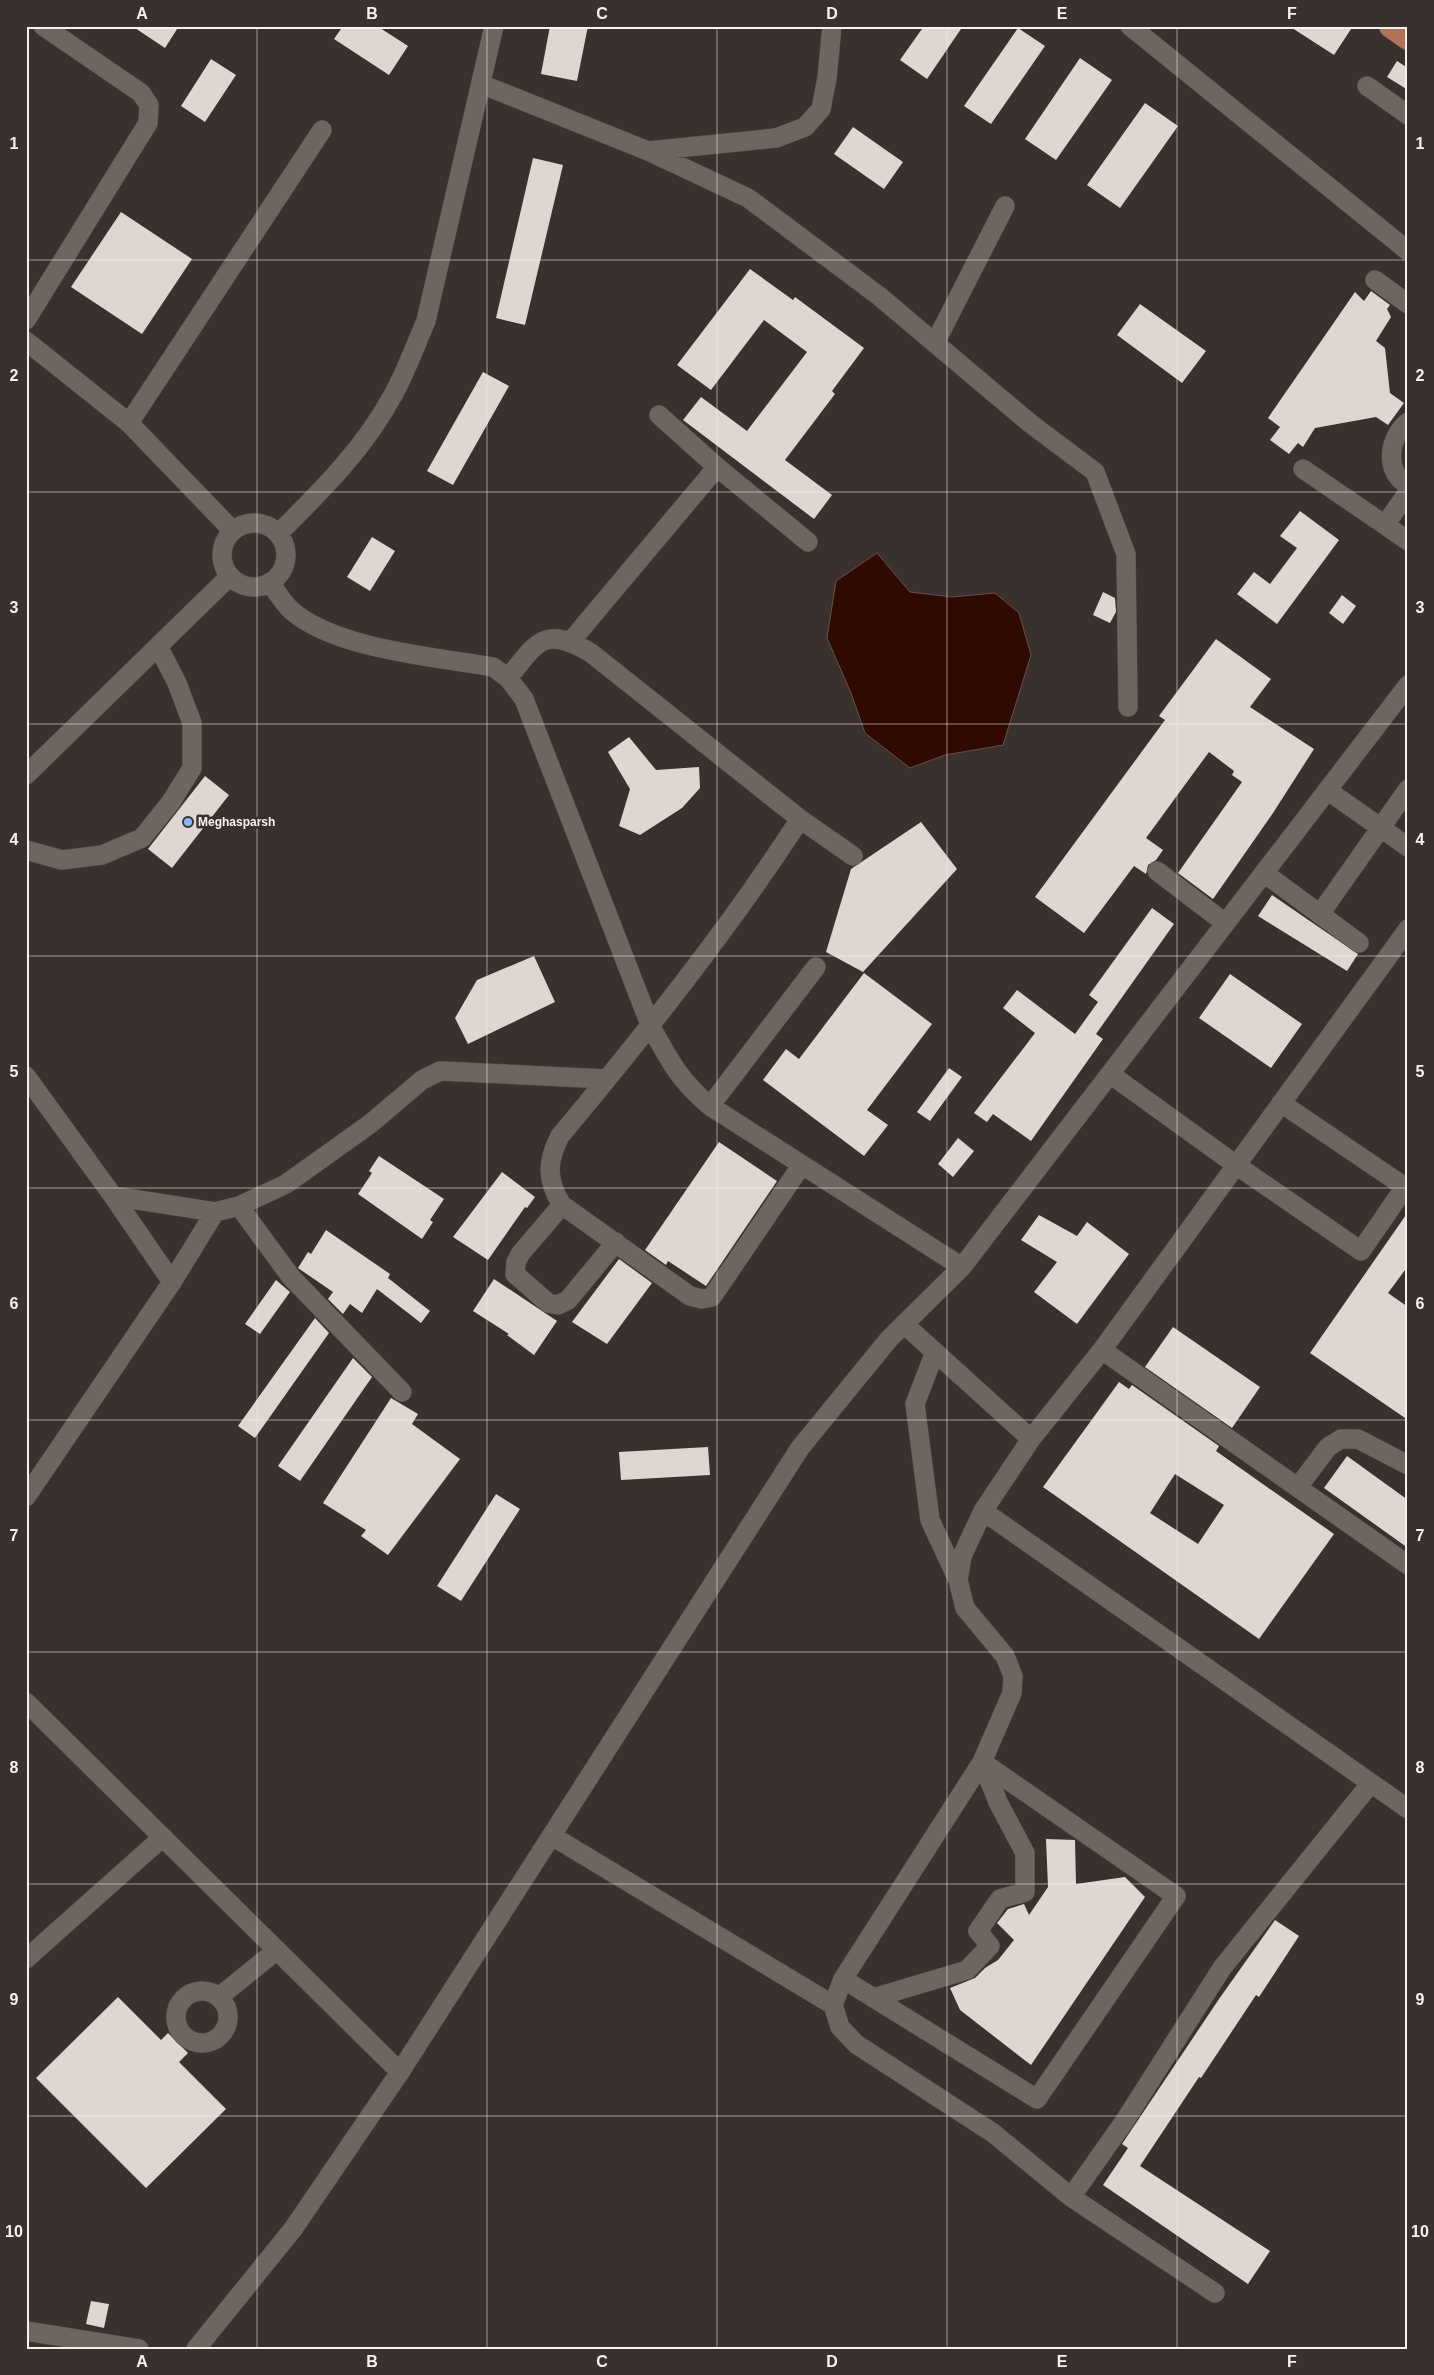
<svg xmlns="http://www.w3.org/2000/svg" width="1434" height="2375" font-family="Arial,sans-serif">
	<rect width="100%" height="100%" fill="#39312e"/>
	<path fill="#2e0a00" stroke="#6a4f48" d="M877 553 910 592 952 597 995 593 1019 613 1031 655 1003 745 945 755 910 768 865 733 851 693 827 638 836 581Z"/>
	<path fill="#dfd5d1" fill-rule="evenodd" d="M132 26H179L165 48Z
		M343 26H377L408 46 389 75 334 39Z
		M550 26H588L577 81 541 74Z
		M924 26H963L927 79 900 60Z
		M1289 26H1353L1334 55Z
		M1018 28 1045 46 991 124 964 106Z
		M1080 58 1112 80 1056 160 1025 139Z
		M211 59 236 75 205 122 181 106Z
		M1397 61 1408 68V90L1387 77Z
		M1145 103 1178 126 1120 208 1087 185Z
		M853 127 903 162 884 189 834 154Z
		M533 158 563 165 525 325 496 318Z
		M121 212 192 259 142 334 71 287Z
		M750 269 793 300 795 297 864 348 832 391 835 394 785 460 832 495 814 519 683 420 701 397 747 431 807 352 764 320 711 390 677 365Z
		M1371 291 1390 305 1387 309 1391 317 1376 341 1385 348 1390 393 1404 403 1388 425 1376 417 1315 428 1303 447 1298 443 1289 454 1270 440 1280 427 1268 418 1355 292 1364 301Z
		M1140 304 1206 351 1182 383 1117 335Z
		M483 372 509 386 453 485 427 471Z
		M1300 511 1339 540 1277 624 1237 594 1254 572 1270 584 1297 548 1280 536Z
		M372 537 395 551 370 591 347 577Z
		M1103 592 1115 598 1116 612 1110 623 1093 615Z
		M1342 595 1356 606 1343 624 1329 613Z
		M1216 639 1271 679 1250 707 1314 749 1273 813 1213 899 1178 873 1242 782 1232 775 1234 771 1209 752 1146 838 1163 850 1156 860 1148 865 1146 874 1134 866 1084 933 1035 897 1165 720 1159 716Z
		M629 737 656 770 699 767 700 788 682 808 640 835 619 826 630 789 608 752Z
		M205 776 229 795 172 868 148 849Z
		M921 822 957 869 863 972 826 952 851 869Z
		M1272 895 1358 954 1347 971 1258 916Z
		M1152 908 1174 924 1096 1034 1103 1039 1031 1141 993 1114 987 1122 974 1113 1035 1033 1003 1008 1017 990 1075 1034 1098 1002 1089 995Z
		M534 956 555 1002 468 1044 455 1018 477 980Z
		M864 973 932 1024 867 1110 888 1125 864 1156 763 1080 786 1049 799 1059Z
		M1230 974 1302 1024 1271 1068 1199 1018Z
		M949 1068 962 1077 930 1121 917 1112Z
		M958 1138 974 1151 953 1177 938 1164Z
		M719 1142 777 1181 706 1286 668 1261 666 1265 645 1250Z
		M379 1156 444 1199 430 1220 433 1222 422 1239 358 1194 372 1173 369 1171Z
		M502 1172 535 1197 527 1208 525 1207 488 1260 453 1237Z
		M1408 1212V1266L1388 1293 1408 1307V1420L1310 1353Z
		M1039 1215 1077 1236 1087 1222 1129 1254 1077 1324 1034 1292 1057 1262 1021 1240Z
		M326 1230 390 1274 388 1278 430 1311 421 1323 377 1289 362 1313 350 1304 343 1314 328 1299 333 1292 298 1268 308 1252 311 1254Z
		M619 1259 652 1283 607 1344 572 1322Z
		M494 1279 557 1321 534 1355 507 1335 509 1334 473 1311Z
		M276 1280 290 1292 260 1334 245 1324Z
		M315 1318 329 1333 255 1438 238 1426Z
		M1173 1327 1260 1387 1232 1428 1145 1367Z
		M353 1358 372 1377 300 1481 278 1466Z
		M1119 1382 1129 1389 1132 1385 1219 1446 1216 1451 1334 1534 1259 1639 1043 1487ZM1175 1474 1224 1505 1198 1544 1150 1513Z
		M391 1398 418 1414 412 1424 460 1459 388 1555 361 1536 366 1530 323 1503Z
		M708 1447 710 1475 621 1480 619 1452Z
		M1347 1456 1408 1500V1548L1324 1488Z
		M496 1494 520 1509 461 1601 437 1586Z
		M1046 1839 1075 1840 1076 1884 1125 1877 1145 1897 1031 2065 960 2010 950 1988 975 1978 985 1968 998 1960 1014 1940 997 1923 1008 1909 1024 1904 1029 1915 1048 1887Z
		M1275 1920 1299 1936 1259 1997 1256 1995 1201 2078 1199 2077 1140 2166 1270 2251 1248 2284 1103 2185 1128 2148 1122 2144 1219 1999Z
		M118 1997 161 2040 168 2033 188 2053 179 2062 226 2109 146 2188 36 2078Z
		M91 2301 109 2304 104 2328 86 2324Z"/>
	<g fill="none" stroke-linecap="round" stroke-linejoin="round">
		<defs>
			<path id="minor" d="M1130 26 1408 251
				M481 84 648 151 776 138 805 127 821 109 827 78 832 26
				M1367 86 1408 115
				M648 151 748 198 879 296 1031 424 1095 472 1126 554 1128 707
				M1375 280 1408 304
				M26 320 148 123 149 105 141 93 43 26
				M26 341 129 423 233 531
				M935 343 1005 206
				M1408 422C1388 438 1384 472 1408 485
				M129 423 322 130
				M717 467 808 542
				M1303 469 1385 525
				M1408 492 1385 525 1408 541
				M222 555a32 32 0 1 1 64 0a32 32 0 1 1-64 0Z
				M278 534C321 491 364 449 393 395 406 372 415 346 426 321L494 26
				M270 582C276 591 283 603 291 610 334 649 436 657 493 667L508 678 524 699 651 1027C670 1061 679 1080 710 1106L962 1267
				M571 641 717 467 659 415
				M508 678C538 641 544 625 591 653L800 819C728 930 645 1034 560 1136 547 1161 546 1180 562 1205L690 1296 702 1299 712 1297 801 1166
				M26 775 230 576
				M1327 790 1408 847
				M800 819 853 856
				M26 850 62 860 102 855 142 838 171 802 192 768V723L177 683 158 646
				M1157 871 1225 923
				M1264 873 1359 943
				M1320 914 1408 789
				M1110 1074 1236 1165 1361 1251 1405 1187 1281 1103
				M26 1076 113 1196 215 1212 239 1206 286 1184 370 1124 422 1080 440 1071 607 1079
				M710 1106 816 967
				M113 1196 172 1282
				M562 1205 521 1253 516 1262 515 1274 548 1303 558 1305 568 1300 616 1242
				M239 1206 291 1277 402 1392
				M904 1324 1031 1439
				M1102 1350 1408 1565
				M935 1352 915 1404 930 1520 958 1580
				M1298 1487 1328 1447 1341 1439H1358L1408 1465
				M26 1497 172 1282 215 1212
				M983 1511 1408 1809
				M26 1702 400 2072
				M552 1836 833 2005
				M26 1959 163 1837
				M843 1979 1037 2099 1176 1896 982 1762
				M176 2017a26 26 0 1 1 52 0a26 26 0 1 1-52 0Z
				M219 1997 277 1950
				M873 1998 967 1970 990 1946 978 1931 1000 1899 1025 1892V1853L998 1802 982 1762
				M1071 2197 1124 2122 1222 1968 1371 1783
				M1215 2293 1071 2197 993 2133 856 2044 840 2027 833 2005 843 1979 982 1762 1012 1693 1013 1676 1005 1656 965 1608 958 1580 962 1556 983 1511 1031 1439 1102 1350 1408 929
				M26 2331 139 2349
				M196 2349 293 2229 400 2072 800 1448 889 1339 962 1267 1408 685"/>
			<path id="major" d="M1391 26 1408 38"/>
		</defs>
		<use href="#minor" stroke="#544d4a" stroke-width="20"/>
		<use href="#major" stroke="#544d4a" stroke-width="25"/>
		<use href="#minor" stroke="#6e6561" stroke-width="19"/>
		<use href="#major" stroke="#b17255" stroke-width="24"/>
	</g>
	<path fill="none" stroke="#f7f1ef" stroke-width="1" stroke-opacity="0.55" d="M257 26V2349M487 26V2349M717 26V2349M947 26V2349M1177 26V2349M26 260H1408M26 492H1408M26 724H1408M26 956H1408M26 1188H1408M26 1420H1408M26 1652H1408M26 1884H1408M26 2116H1408"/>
	<circle fill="#86bbfb" stroke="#39312e" stroke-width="2" cx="188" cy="822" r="5"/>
	<g text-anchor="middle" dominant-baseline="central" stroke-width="5" stroke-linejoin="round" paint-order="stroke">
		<g font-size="12" font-weight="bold" fill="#f7f1ef" stroke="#39312e" text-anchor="start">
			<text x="198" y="822">Meghasparsh</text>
		</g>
	</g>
	<rect width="1434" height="2375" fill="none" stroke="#39312e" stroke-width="55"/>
	<rect x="28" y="28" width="1378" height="2320" fill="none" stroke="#f7f1ef" stroke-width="2"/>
	<g font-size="16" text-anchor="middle" font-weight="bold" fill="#f7f1ef">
		<text x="142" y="19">A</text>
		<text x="372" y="19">B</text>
		<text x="602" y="19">C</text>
		<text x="832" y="19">D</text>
		<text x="1062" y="19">E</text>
		<text x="1292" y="19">F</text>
		<text x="14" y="149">1</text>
		<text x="1420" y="149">1</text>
		<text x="14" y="381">2</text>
		<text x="1420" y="381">2</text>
		<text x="14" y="613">3</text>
		<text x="1420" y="613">3</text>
		<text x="14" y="845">4</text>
		<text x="1420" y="845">4</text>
		<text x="14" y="1077">5</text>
		<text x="1420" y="1077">5</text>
		<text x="14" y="1309">6</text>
		<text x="1420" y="1309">6</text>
		<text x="14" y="1541">7</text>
		<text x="1420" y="1541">7</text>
		<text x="14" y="1773">8</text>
		<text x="1420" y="1773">8</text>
		<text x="14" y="2005">9</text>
		<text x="1420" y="2005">9</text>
		<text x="14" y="2237">10</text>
		<text x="1420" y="2237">10</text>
		<text x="142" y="2367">A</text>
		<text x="372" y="2367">B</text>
		<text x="602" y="2367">C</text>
		<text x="832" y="2367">D</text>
		<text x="1062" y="2367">E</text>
		<text x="1292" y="2367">F</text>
	</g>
</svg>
